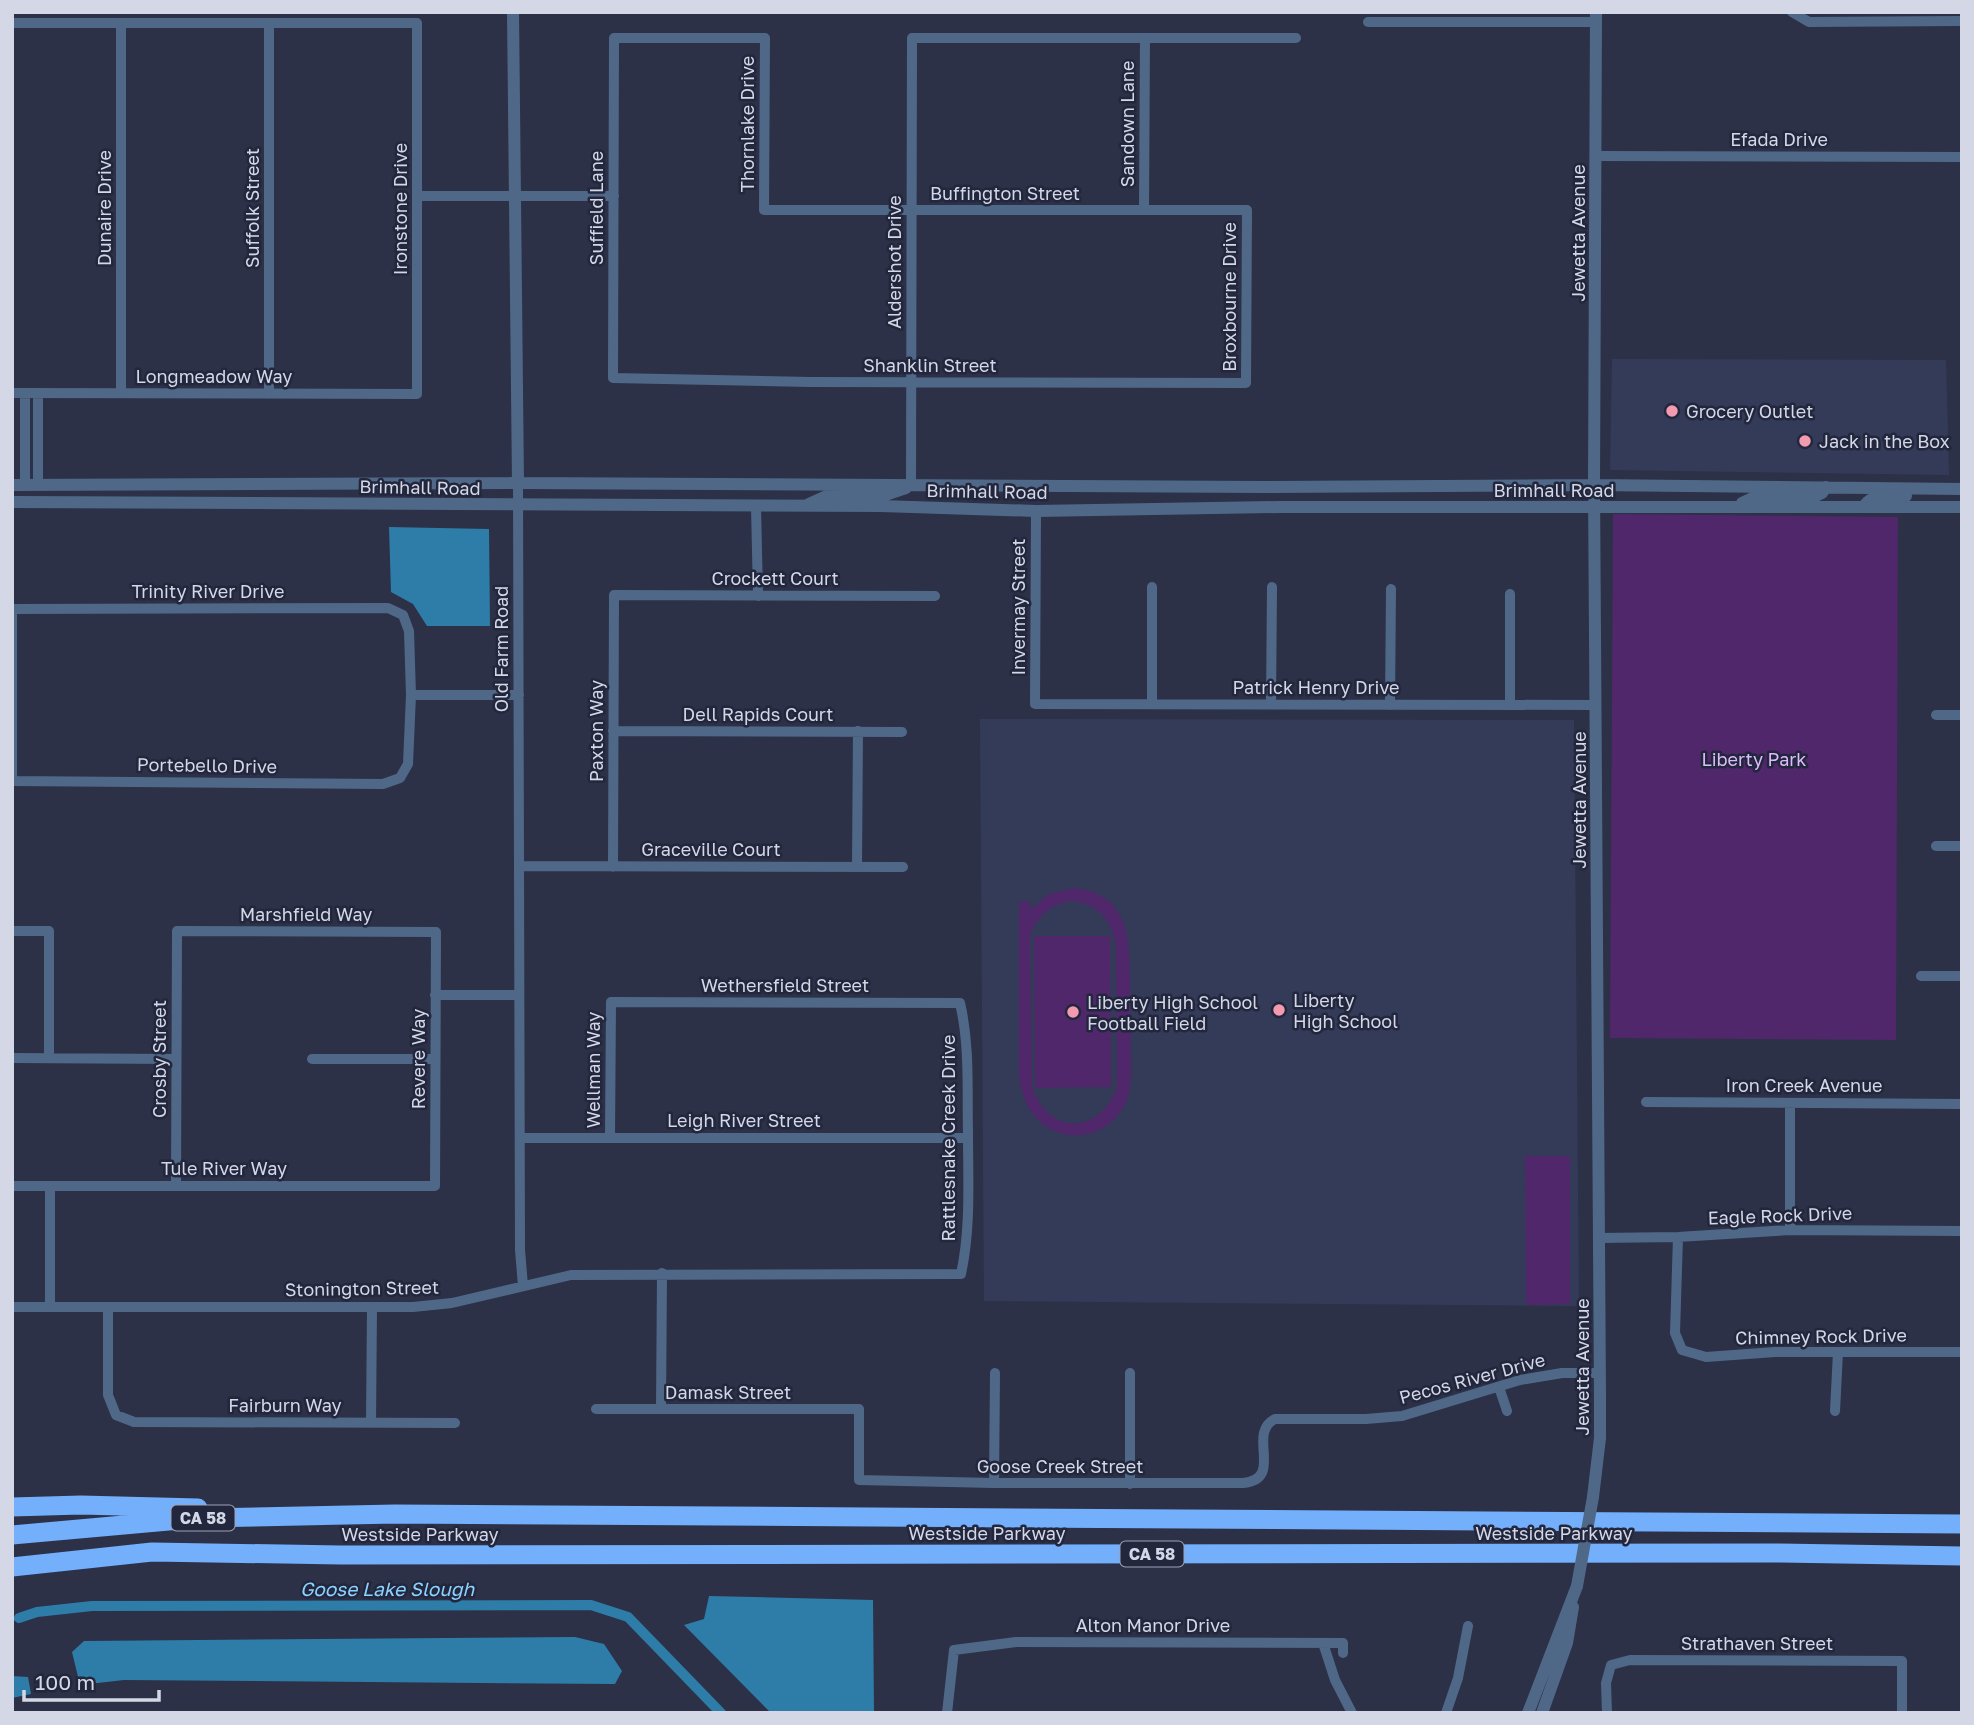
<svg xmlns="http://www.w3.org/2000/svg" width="1974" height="1725" font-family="'Golos Text',sans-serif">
	<rect width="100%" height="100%" fill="#2c3148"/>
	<path fill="#343b58" d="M1612 359 1946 360 1949 475 1610 470Z
		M980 719 1574 720 1579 1306 984 1301Z"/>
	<path fill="#50276a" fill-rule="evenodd" d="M1613 514 1898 517 1896 1040 1610 1038Z
		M1073 888C1135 893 1130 950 1130 996 1131 1023 1131 1050 1131 1077 1130 1088 1129 1099 1123 1108 1103 1142 1055 1145 1032 1113 1024 1102 1022 1090 1019 1079V902L1030 901V910L1049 894ZM1071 901C1097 903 1112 920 1116 946L1117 1088C1098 1136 1049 1135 1032 1087L1030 934C1039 915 1050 905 1071 901Z
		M1034 936H1110L1111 1087 1035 1088Z
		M1525 1156H1570V1304L1526 1305Z"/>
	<path fill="#2e7da9" d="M389 527 489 529 490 626H427L413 604 391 592Z
		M709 1596 873 1600 874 1713H771L684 1625 704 1619Z
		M575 1637 604 1644 622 1671 615 1684 124 1680 80 1685 72 1652 84 1641Z
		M12 1676 28 1677 31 1694 12 1698Z"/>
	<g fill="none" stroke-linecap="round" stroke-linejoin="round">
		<path stroke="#2e7da9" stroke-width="2.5" d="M12 1620 19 1618"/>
		<path stroke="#2e7da9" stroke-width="10" d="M19 1618 37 1612 92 1606 591 1605 628 1617 721 1713"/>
		<path stroke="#506887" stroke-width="10" d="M1792 12 1809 22 1962 21
			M1368 22H1596
			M12 23H417V394L12 393
			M614 38H765L764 210H1247L1246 383 811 382 613 378Z
			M1596 156 1962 157
			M417 196H614
			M1144 210 1145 38
			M121 393V23
			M269 394V23
			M518 483 520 1250 523 1286
			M25 485V393
			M38 485V393
			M911 485 912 38H1296
			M756 506 758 596
			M1036 511 1035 704 1596 705
			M388 608 403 615 409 631 411 695 408 764 400 778 383 784 12 781V609Z
			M411 695H519
			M1152 704V587
			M1271 704 1272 587
			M1390 705 1391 589
			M1510 705V594
			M1936 715H1962
			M613 731 902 732
			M1936 846H1962
			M519 866 903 867
			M613 867 614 595 935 596
			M857 867 858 731
			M12 931H49V1058
			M1921 976H1962
			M435 995H519
			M12 1058 176 1059
			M312 1059H435
			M1646 1102 1962 1104
			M520 1138H968
			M12 1186H435L436 932 177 931 176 1186
			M1790 1230V1103
			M1678 1237 1675 1333 1682 1350 1706 1357 1775 1352H1962
			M1599 1238 1678 1237 1790 1230 1962 1231
			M12 1307H413L452 1303 571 1275 961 1274C971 1228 968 1180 968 1133 967 1089 970 1046 960 1003L611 1002 610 1138
			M50 1307V1186
			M108 1307V1395L116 1415 134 1422 455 1423
			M1499 1387 1507 1411
			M596 1409H859V1480L994 1483H1243C1285 1479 1246 1433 1275 1419H1366L1402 1416 1520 1380 1562 1373H1600
			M661 1409 662 1273
			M1835 1411 1838 1352
			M371 1422 372 1307
			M994 1483 995 1373
			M1130 1484V1373
			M1323 1643 1335 1680 1352 1713
			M947 1713 954 1650 1016 1642 1343 1643V1653
			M1446 1713 1458 1678 1468 1626
			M1607 1713 1606 1683 1611 1665 1630 1660 1902 1661V1713"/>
		<path stroke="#506887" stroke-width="12" d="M513 12 518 483
			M12 485 518 483 1265 487 1594 485 1962 489
			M12 502 881 506 1036 511 1279 507H1962
			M1742 503 1755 497H1814L1822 493 1826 487
			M809 504 831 494 885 495 906 488
			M1864 506C1873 493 1891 496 1906 496
			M1593 1497 1600 1438V1395L1594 485 1596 12
			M1528 1713 1577 1586
			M1542 1713 1567 1643 1573 1607"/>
		<path stroke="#73affb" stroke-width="19" d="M12 1507 81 1505 198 1508
			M12 1535 202 1518 395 1514 1962 1524
			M12 1567 152 1552 341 1555 1780 1553 1962 1556"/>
		<path stroke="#506887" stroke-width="12" d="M1577 1586 1593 1497"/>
	</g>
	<g fill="#f29aaf" stroke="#22273e" stroke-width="2.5">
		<circle cx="1672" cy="411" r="7"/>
		<circle cx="1805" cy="441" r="7"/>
		<circle cx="1279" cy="1010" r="7"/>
		<circle cx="1073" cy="1012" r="7"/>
	</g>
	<g text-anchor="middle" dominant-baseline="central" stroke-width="5" stroke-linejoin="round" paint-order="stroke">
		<g fill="#22273e" stroke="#9ea2b4" stroke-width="2">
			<rect x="171.5" y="1505.5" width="63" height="25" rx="5"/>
			<rect x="1120.5" y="1541.5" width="63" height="25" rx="5"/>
		</g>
		<g font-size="16" font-weight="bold" fill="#d3d7e6">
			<text x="203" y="1518">CA 58</text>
			<text x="1152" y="1554">CA 58</text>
		</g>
		<g font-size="18" fill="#d3d7e6" stroke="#22273e">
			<text transform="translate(747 124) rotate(-90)">Thornlake Drive</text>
			<text transform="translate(1127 124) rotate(-90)">Sandown Lane</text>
			<text x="1779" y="139">Efada Drive</text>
			<text x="1005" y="193">Buffington Street</text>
			<text transform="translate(104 208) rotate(-90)">Dunaire Drive</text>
			<text transform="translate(252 208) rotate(-90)">Suffolk Street</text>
			<text transform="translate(596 208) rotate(-90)">Suffield Lane</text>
			<text transform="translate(400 209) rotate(-90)">Ironstone Drive</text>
			<text transform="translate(1578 233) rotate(-90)">Jewetta Avenue</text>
			<text transform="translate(894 262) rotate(-90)">Aldershot Drive</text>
			<text transform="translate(1229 297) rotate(-90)">Broxbourne Drive</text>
			<text x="930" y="365">Shanklin Street</text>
			<text x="214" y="376">Longmeadow Way</text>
			<text transform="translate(420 487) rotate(1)">Brimhall Road</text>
			<text x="1554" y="490">Brimhall Road</text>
			<text transform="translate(987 491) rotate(1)">Brimhall Road</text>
			<text x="775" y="578">Crockett Court</text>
			<text x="208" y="591">Trinity River Drive</text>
			<text transform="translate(1018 607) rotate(-90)">Invermay Street</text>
			<text transform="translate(501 649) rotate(-90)">Old Farm Road</text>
			<text x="1316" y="687">Patrick Henry Drive</text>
			<text x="758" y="714">Dell Rapids Court</text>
			<text transform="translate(596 731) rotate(-90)">Paxton Way</text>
			<text transform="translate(207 765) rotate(1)">Portebello Drive</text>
			<text transform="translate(1579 800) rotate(-90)">Jewetta Avenue</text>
			<text x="711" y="849">Graceville Court</text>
			<text x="306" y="914">Marshfield Way</text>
			<text x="785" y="985">Wethersfield Street</text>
			<text transform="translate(159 1059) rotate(-90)">Crosby Street</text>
			<text transform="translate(418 1059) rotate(-90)">Revere Way</text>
			<text transform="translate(593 1070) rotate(-90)">Wellman Way</text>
			<text x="1804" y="1085">Iron Creek Avenue</text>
			<text x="744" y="1120">Leigh River Street</text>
			<text transform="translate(948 1138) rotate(-90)">Rattlesnake Creek Drive</text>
			<text x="224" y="1168">Tule River Way</text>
			<text transform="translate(1780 1215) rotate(-2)">Eagle Rock Drive</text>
			<text transform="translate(362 1288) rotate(-1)">Stonington Street</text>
			<text transform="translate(1821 1336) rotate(-1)">Chimney Rock Drive</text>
			<text transform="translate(1582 1367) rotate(-90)">Jewetta Avenue</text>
			<text transform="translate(1472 1378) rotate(-15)">Pecos River Drive</text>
			<text x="728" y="1392">Damask Street</text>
			<text x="285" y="1405">Fairburn Way</text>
			<text x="1060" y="1466">Goose Creek Street</text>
			<text x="987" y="1533">Westside Parkway</text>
			<text x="1554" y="1533">Westside Parkway</text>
			<text x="420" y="1534">Westside Parkway</text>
			<text x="1153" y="1625">Alton Manor Drive</text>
			<text x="1757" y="1643">Strathaven Street</text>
		</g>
		<g font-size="18" fill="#d3d7e6" stroke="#22273e" text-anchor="start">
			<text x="1686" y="411">Grocery Outlet</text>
			<text x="1819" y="441">Jack in the Box</text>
			<text x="1293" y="1000">Liberty<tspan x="1293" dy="21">High School</tspan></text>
			<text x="1087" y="1002">Liberty High School<tspan x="1087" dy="21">Football Field</tspan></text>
		</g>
		<g font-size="18" fill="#ddbaf9" stroke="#22273e">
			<text x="1754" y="759">Liberty Park</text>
		</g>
		<g font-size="19" font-style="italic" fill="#8cd2ff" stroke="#22273e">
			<text x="387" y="1588">Goose Lake Slough</text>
		</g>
	</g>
	<rect width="1974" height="1725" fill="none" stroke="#d3d7e6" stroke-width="28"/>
	<path d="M24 1690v10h135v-10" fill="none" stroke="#d3d7e6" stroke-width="3.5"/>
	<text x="35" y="1690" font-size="21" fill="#d3d7e6" stroke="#22273e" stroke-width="5" paint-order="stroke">100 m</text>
</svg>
